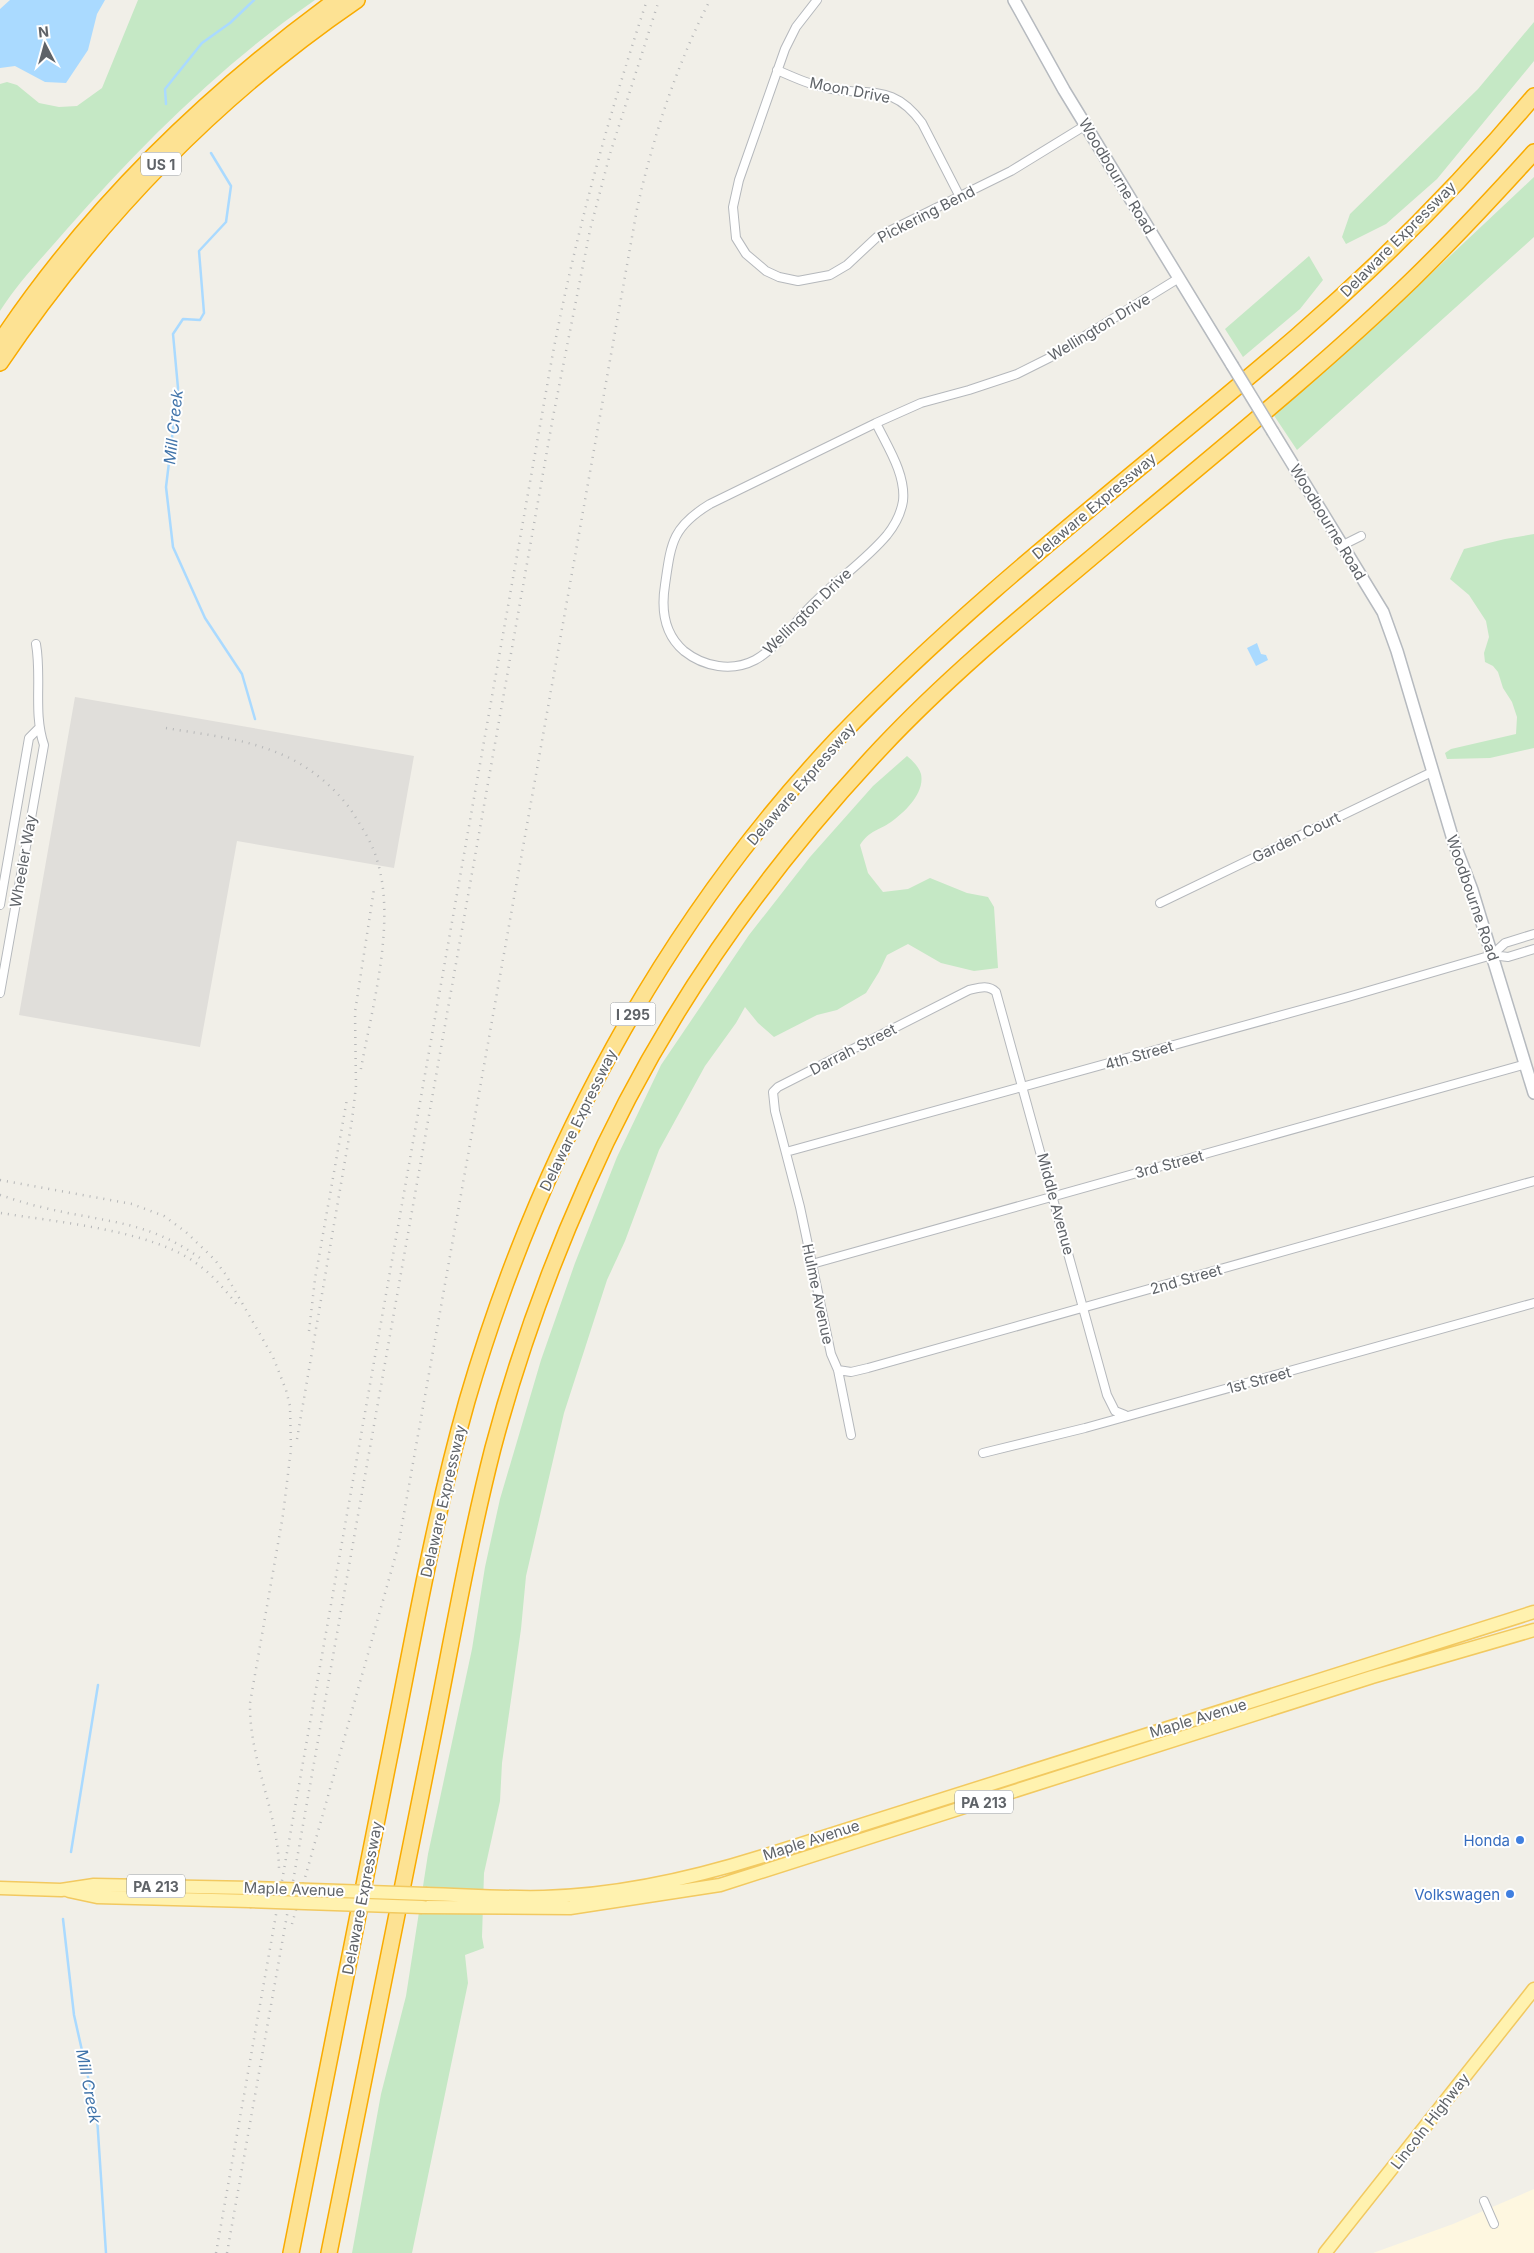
<svg xmlns="http://www.w3.org/2000/svg" width="1534" height="2253" font-family="Inter,sans-serif">
	<rect width="100%" height="100%" fill="#f1efe8"/>
	<path fill="#fef7e0" d="M1534 2189V2253H1373L1453 2224Z"/>
	<path fill="#e0deda" d="M75 697 414 756 394 868 237 841 200 1047 19 1015Z"/>
	<path fill="#c5e8c5" d="M138 0H315C223 63 141 145 67 229 44 256 19 281 0 311V84L7 82 17 85 39 103 59 107 77 106 102 88Z
		M1534 22V61L1437 179 1386 224 1346 244 1342 237 1350 214 1478 89Z
		M1534 177V237L1297 450 1273 414 1368 333Z
		M1309 256 1323 280 1300 309 1243 357 1225 329Z
		M1534 534V748L1490 758 1447 759 1445 753 1451 749 1516 734 1517 717 1512 702 1503 688 1498 672 1493 666 1485 662 1484 653 1489 637 1486 621 1469 595 1450 579 1464 549 1505 539Z
		M907 756C912 760 919 767 921 774 925 793 905 812 891 822 878 831 870 830 860 845L868 873 883 892 908 889 930 878 967 893 988 897 994 907 998 968 974 971 941 963 908 944 887 955 879 972 866 993 837 1010 817 1015 774 1037 758 1023 745 1007 736 1023 705 1066 659 1150 625 1241 607 1280 564 1413 526 1576 521 1629 502 1763 500 1801 484 1873 482 1937 484 1948 465 1955 468 1983 412 2253H352L381 2094 406 1996 428 1854 472 1649 485 1567 500 1499 541 1360 575 1263 617 1157 661 1065 749 935 810 857 873 786Z"/>
	<path fill="#aadaff" d="M10 0H105L97 14 88 50 66 83 45 82 15 66 0 68V9Z
		M1257 643 1261 654 1266 655 1268 660 1256 666 1247 648Z"/>
	<g fill="none" stroke-linecap="round" stroke-linejoin="round">
		<path stroke="#aadaff" stroke-width="2.5" d="M166 104 165 89 202 43 230 23 254 0
			M211 153 231 186 226 222 199 251 204 313 200 320 183 319 173 334 178 388 166 487 173 547 205 618 242 674 255 719
			M71 1852 98 1685
			M63 1919 74 2015 97 2117 106 2253"/>
		<defs>
			<path id="minor" d="M817 0 796 27 785 49 739 180 733 207 736 238 746 254 766 271 779 277 798 281 830 275 847 265 877 237 1011 171 1086 125
				M777 70C795 78 813 86 832 89 873 96 893 84 922 123L960 197
				M876 423C887 446 906 474 903 501 901 513 895 525 887 535 866 560 838 579 815 602 797 619 776 649 755 660 732 672 704 667 684 651 664 634 661 610 665 585 671 543 672 527 710 504Z
				M876 423 921 403 969 390 1017 374 1049 358 1179 278
				M1343 545 1361 536
				M1160 903 1432 772
				M0 905 29 738 38 729
				M1492 955 1508 957 1534 949
				M0 993 44 745C33 713 42 678 36 644
				M786 1152 1348 997 1492 955 1505 943 1534 934
				M812 1264 1526 1064
				M838 1370 851 1372 868 1368 1534 1181
				M851 1435 838 1370 831 1354 800 1207 775 1111 773 1092 778 1087 969 990C978 988 988 984 996 992L1107 1395 1115 1411 1125 1415
				M983 1453 1085 1428 1534 1303
				M1484 2201 1494 2224"/>
			<path id="secondary" d="M1014 0 1064 90 1232 365
				M1273 432 1383 612 1397 651 1454 843 1472 890 1534 1093"/>
			<path id="primary" d="M0 1888 61 1890 94 1885 252 1888
				M69 1891 97 1897 250 1901
				M427 1894C466 1895 505 1898 544 1897 618 1895 690 1879 760 1857L1534 1612
				M422 1907 570 1908 720 1885 1372 1677 1534 1630
				M1325 2253 1534 1989"/>
			<path id="motorway" d="M0 342C90 207 206 95 336 0
				M0 363C96 221 215 97 357 0
				M291 2253C323 2092 355 1930 387 1769 412 1646 433 1521 467 1401 538 1157 663 923 838 738 979 591 1143 469 1297 336 1382 262 1462 182 1534 96
				M329 2253C363 2084 397 1914 431 1745 451 1646 468 1546 493 1448 517 1358 548 1271 586 1186 657 1024 761 876 881 748 959 665 1049 594 1136 520 1229 442 1324 365 1412 280 1454 239 1495 195 1534 152"/>
		</defs>
		<use href="#minor" stroke="#b5b8bc" stroke-width="10"/>
		<use href="#secondary" stroke="#b6babf" stroke-width="14"/>
		<use href="#primary" stroke="#f2c960" stroke-width="15"/>
		<use href="#motorway" stroke="#f9ab00" stroke-width="18"/>
		<use href="#minor" stroke="#fff" stroke-width="8"/>
		<use href="#secondary" stroke="#fff" stroke-width="11"/>
		<use href="#primary" stroke="#fff2af" stroke-width="12"/>
		<use href="#motorway" stroke="#fde293" stroke-width="15"/>
		<path stroke="#b6b7b8" stroke-width="2.5" stroke-dasharray="1 6" stroke-linecap="butt" d="M166 728C201 734 240 738 273 751 304 762 332 784 351 810 361 826 372 842 377 860 397 923 371 1011 360 1074
			M0 1180 132 1204 164 1216 186 1232 215 1260 226 1275 273 1357 286 1390 290 1406 291 1449 283 1515 250 1703C249 1761 279 1813 279 1871
			M0 1195C13 1199 27 1204 41 1207 104 1223 148 1219 204 1261
			M1 1213C56 1222 151 1230 196 1263 213 1275 226 1291 239 1307
			M309 1331 315 1279 347 1099
			M297 1439 352 1120 356 1086 355 1012 374 889
			M292 1924 398 1547 637 209C653 137 676 66 710 0
			M216 2253 552 358C575 236 608 118 647 0
			M227 2253 553 417 590 230 610 154 659 0"/>
		<defs>
			<path id="secondary-bridge" d="M1232 365 1273 432"/>
			<path id="primary-bridge" d="M252 1888 427 1894
				M250 1901 422 1907"/>
		</defs>
		<use href="#secondary-bridge" stroke="#b6babf" stroke-width="14" stroke-linecap="butt"/>
		<use href="#primary-bridge" stroke="#f2c960" stroke-width="15" stroke-linecap="butt"/>
		<use href="#secondary-bridge" stroke="#fff" stroke-width="11"/>
		<use href="#primary-bridge" stroke="#fff2af" stroke-width="12"/>
	</g>
	<g fill="#3f7fe0" stroke="#fff" stroke-width="2">
		<circle cx="1520" cy="1840" r="5"/>
		<circle cx="1510" cy="1894" r="5"/>
	</g>
	<g text-anchor="middle" dominant-baseline="central" stroke-width="4" stroke-linejoin="round" paint-order="stroke">
		<g fill="#fff" stroke="#8f9295" stroke-width="1">
			<rect x="141" y="152.5" width="40" height="23" rx="4"/>
			<rect x="610.5" y="1002.5" width="45" height="23" rx="4"/>
			<rect x="955" y="1790.5" width="58" height="23" rx="4"/>
			<rect x="127" y="1874.5" width="58" height="23" rx="4"/>
		</g>
		<g font-size="14" font-weight="bold" fill="#5f6368">
			<text x="161" y="164">US 1</text>
			<text x="633" y="1014">I 295</text>
			<text x="984" y="1802">PA 213</text>
			<text x="156" y="1886">PA 213</text>
		</g>
		<g font-size="15" fill="#5f6368" stroke="#fff">
			<text transform="translate(850 90) rotate(11)">Moon Drive</text>
			<text transform="translate(1117 176) rotate(59)">Woodbourne Road</text>
			<text transform="translate(926 214) rotate(-27)">Pickering Bend</text>
			<text transform="translate(1398 239) rotate(-45)">Delaware Expressway</text>
			<text transform="translate(1099 327) rotate(-31)">Wellington Drive</text>
			<text transform="translate(1094 506) rotate(-40)">Delaware Expressway</text>
			<text transform="translate(1328 522) rotate(59)">Woodbourne Road</text>
			<text transform="translate(807 611) rotate(-44)">Wellington Drive</text>
			<text transform="translate(801 784) rotate(-49)">Delaware Expressway</text>
			<text transform="translate(1296 837) rotate(-26)">Garden Court</text>
			<text transform="translate(23 861) rotate(-80)">Wheeler Way</text>
			<text transform="translate(1473 898) rotate(71)">Woodbourne Road</text>
			<text transform="translate(853 1049) rotate(-27)">Darrah Street</text>
			<text transform="translate(1139 1055) rotate(-16)">4th Street</text>
			<text transform="translate(578 1120) rotate(-64)">Delaware Expressway</text>
			<text transform="translate(1169 1164) rotate(-15)">3rd Street</text>
			<text transform="translate(1056 1204) rotate(75)">Middle Avenue</text>
			<text transform="translate(1186 1279) rotate(-16)">2nd Street</text>
			<text transform="translate(818 1294) rotate(78)">Hulme Avenue</text>
			<text transform="translate(1259 1380) rotate(-15)">1st Street</text>
			<text transform="translate(443 1501) rotate(-77)">Delaware Expressway</text>
			<text transform="translate(1198 1718) rotate(-17)">Maple Avenue</text>
			<text transform="translate(811 1840) rotate(-18)">Maple Avenue</text>
			<text transform="translate(294 1889) rotate(2)">Maple Avenue</text>
			<text transform="translate(362 1898) rotate(-79)">Delaware Expressway</text>
			<text transform="translate(1430 2121) rotate(-52)">Lincoln Highway</text>
		</g>
		<g font-size="15" fill="#366cbe" stroke="#fff" text-anchor="end">
			<text x="1510" y="1840">Honda</text>
			<text x="1500" y="1894">Volkswagen</text>
		</g>
		<g font-size="16" font-style="italic" fill="#4174aa" stroke="#fff">
			<text transform="translate(173 427) rotate(-84)">Mill Creek</text>
			<text transform="translate(89 2086) rotate(79)">Mill Creek</text>
		</g>
	</g>
	<g transform="translate(45 45) rotate(354)" stroke="#ffffff" stroke-width="4" paint-order="stroke">
	<path d="M0-4L9 19L0 12L-9 19Z" fill="#5f6368"/>
	<text y="-8" font-size="14" font-weight="bold" text-anchor="middle" fill="#5f6368">N</text>
	</g>
</svg>
